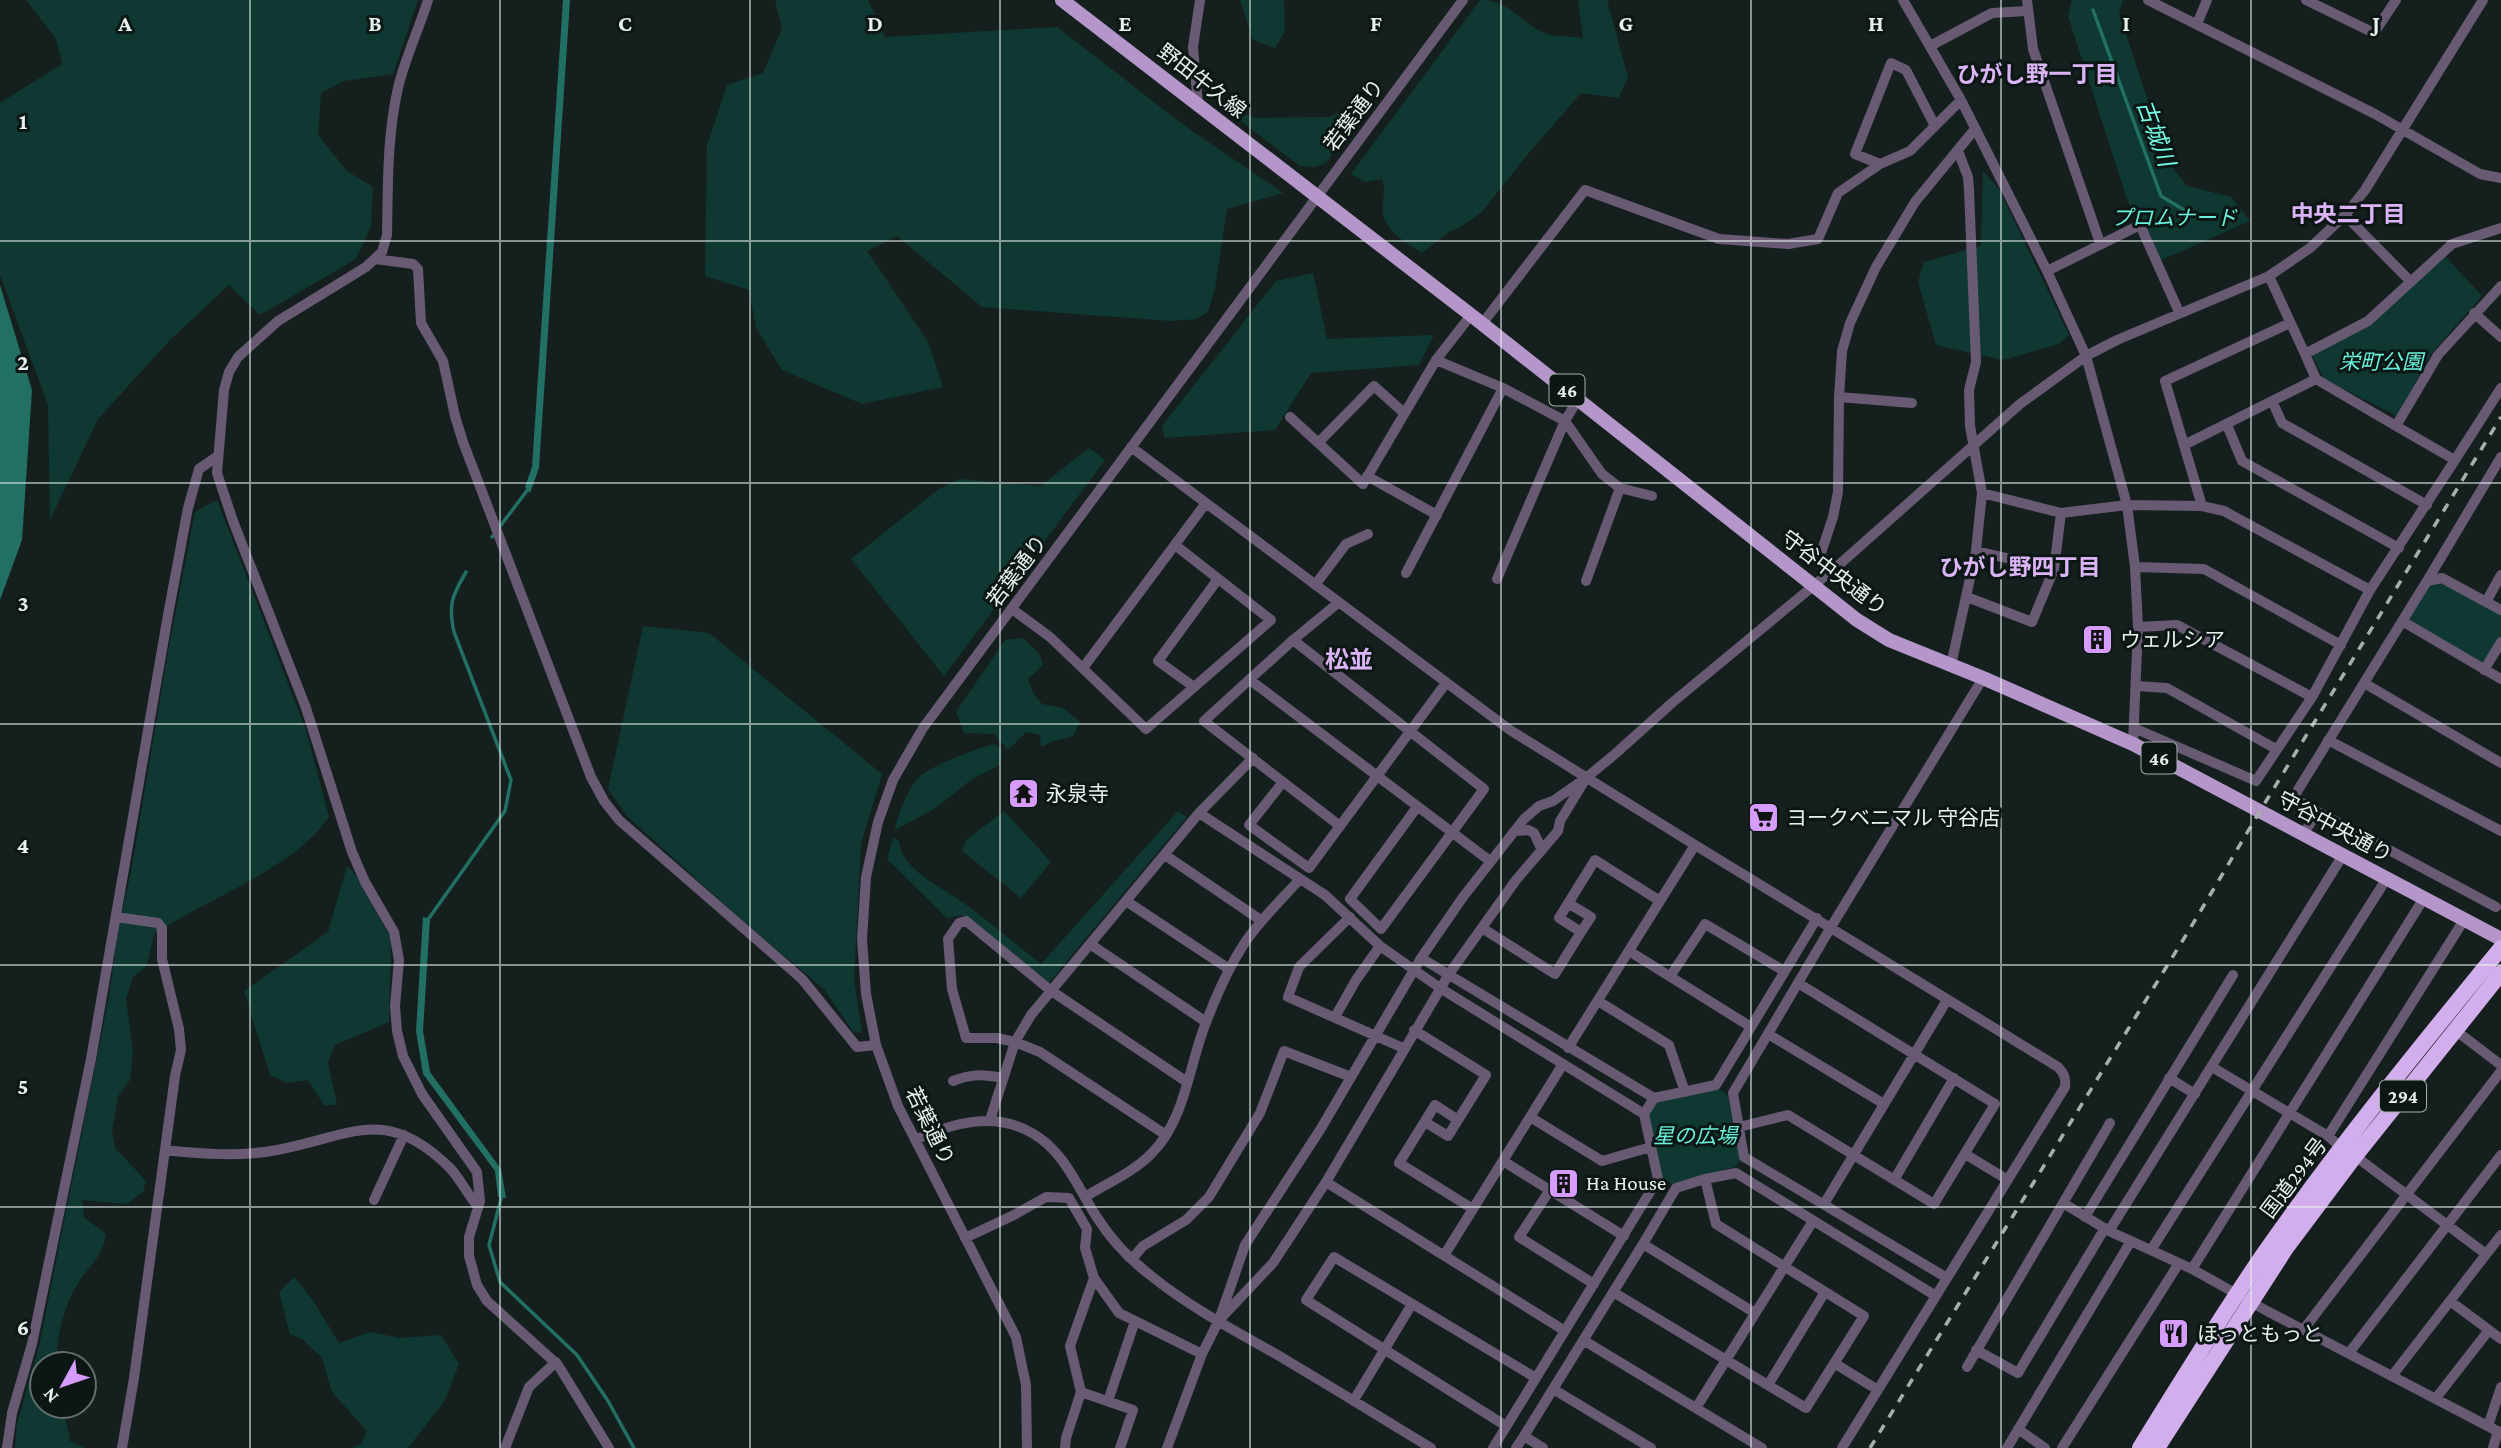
<svg xmlns="http://www.w3.org/2000/svg" width="2501" height="1448" font-family="'Crimson Pro','Noto Sans JP',serif">
	<rect width="100%" height="100%" fill="#15201e"/>
	<path fill="#0f3832" d="M26 0H418L393 74 344 81 321 93 318 135 347 171 373 187 371 226 356 259 260 315 229 285 171 339 98 419 50 520 48 405 0 275V103L62 64 56 39Z
		M775 0H868L885 37 1057 27 1185 126 1283 193 1227 209 1215 288 1208 312 1196 319 1171 321 982 307 897 236 867 251 928 342 943 387 862 404 782 370 756 328 749 290 705 276 707 146 727 85 763 73 782 29Z
		M1240 0H1284L1285 31 1275 48 1253 40Z
		M1480 0C1510 0 1520 22 1544 33 1554 37 1571 36 1583 38L1578 0H1607L1628 78 1618 98 1581 93 1523 160 1482 212 1459 228 1450 231 1422 253C1407 243 1386 232 1383 213 1381 200 1387 194 1382 179L1365 182 1351 174Z
		M2072 0H2123L2119 13 2168 162 2187 186 2231 197 2250 221 2157 262 2127 199 2068 16Z
		M1373 96 1326 163 1315 167 1300 166 1221 106 1256 118 1329 117Z
		M1983 171 1999 189 2069 335 2059 344 2003 360 1936 345 1918 282 1924 262 1981 246Z
		M2444 255 2482 296 2431 354 2397 416 2324 379 2311 352 2370 322Z
		M1313 273 1327 339 1434 335 1419 365 1311 373 1275 430 1165 438 1162 426 1276 281Z
		M1089 448 1105 460 944 676 851 559 939 489 960 479 1041 486Z
		M217 500 306 730 329 817C292 870 208 898 154 934L147 966 133 977 126 999 133 1051 130 1080 118 1096 112 1131 115 1148 146 1181 143 1192 127 1204 82 1200 84 1217 106 1234C101 1259 93 1261 80 1280 65 1303 55 1337 58 1364H42V1406H63L70 1441 85 1448H15L17 1424 40 1342 109 997 118 930 131 872 168 652 195 512Z
		M2442 578 2501 610V642L2484 670 2402 621 2427 581Z
		M643 626 709 633 882 774 861 844 854 980 862 1032 854 1033 824 989 745 923 627 816 608 789Z
		M1023 638 1039 653 1043 665 1028 679 1033 693 1042 704 1063 708 1080 722 1073 736 1054 741 1041 747 1040 735 1026 732 1008 750 994 734 964 733 956 712 1005 640Z
		M995 744 1002 751 1000 765 972 779 934 809 895 830C897 815 909 786 920 776 933 765 978 748 995 744Z
		M1004 811 1051 862 1021 898 962 851 966 840Z
		M1178 811 1187 817 1047 985 963 915 947 918 887 859 893 838 899 841C902 871 942 887 964 903 990 922 1015 944 1041 964Z
		M347 866 355 874 391 939 389 1022 335 1045 328 1062 337 1105H324L308 1080 287 1083 270 1075 244 991 328 932Z
		M1718 1089 1727 1094 1742 1158 1735 1167 1672 1184 1662 1177 1648 1114 1657 1102Z
		M294 1277 312 1299 339 1343 370 1332 400 1338 441 1335 459 1364 445 1400 408 1448H352L361 1444 367 1431 332 1392 322 1358 302 1339 290 1334 279 1292Z"/>
	<path fill="#226f63" d="M563 0H570L539 468 530 493 525 487 532 467Z
		M0 285 32 390 22 540 0 600Z
		M423 917 430 919 423 1031 430 1072 501 1169 506 1198 498 1197 495 1171 423 1074 416 1031Z"/>
	<g fill="none" stroke-linecap="round" stroke-linejoin="round">
		<path stroke="#226f63" stroke-width="3.5" d="M2093 10 2161 196 2199 219
			M492 537 529 488
			M427 921 505 811 511 780 454 632C448 604 452 596 466 572
			M502 1195 489 1245 500 1282 577 1355 608 1401 634 1448"/>
		<path stroke="#685a73" stroke-width="10" d="M428 0C419 29 405 58 398 88 387 136 388 185 387 235L382 252 366 267 278 321 238 357 229 372 224 390 217 473 233 521 306 708 352 852 365 882 394 932 399 960 395 1006 397 1031 403 1056 422 1094 477 1172 480 1201 469 1237V1256L477 1285 487 1301 558 1365 609 1448
			M1903 0 1961 100 2047 271 2086 356 2127 505 2135 567 2138 627 2133 744
			M2027 0 2033 49 2100 243
			M2148 0 2375 114 2480 174 2501 178
			M2306 0 2374 33 2396 0
			M2197 24 2207 0
			M1930 46 1992 13 2027 11
			M1198 105 1193 47 1200 0
			M1880 164 1855 154 1891 63 1906 70 1935 126
			M2345 215 2411 282
			M375 259 413 264 418 269 421 323 443 361 455 416 463 442 591 777 604 801 619 820 802 979 857 1047 876 1045
			M2047 271 2140 225 2179 312
			M2269 276 2305 354
			M2474 313 2501 337
			M1482 324 1585 190 1719 239 1788 244 1818 239 1838 193 1880 164 1910 151 1961 100
			M1436 360 1503 388 1565 421 1602 474 1620 488 1652 496
			M1839 397 1912 403
			M2273 403 2282 423 2427 505
			M1290 417 1363 484 1436 360 1471 315
			M2227 425 2242 461 2399 548
			M2396 426 2316 379 2305 354 2368 321 2452 244 2501 228
			M1318 443 1374 386 1404 413
			M2184 445 2316 379
			M1131 447 1510 730 1695 845 2058 1067C2064 1073 2066 1078 2065 1087L1842 1448
			M2455 460 2501 388
			M1367 476 1437 515
			M1982 493 2061 513 2127 505 2202 506 2224 511 2370 590
			M2202 506 2165 381 2290 323
			M1976 551 2054 569 2061 513
			M1821 553 1833 517 1838 492 1839 397 1842 351 1850 323 1876 267 1915 202 1975 129
			M2135 567 2204 569 2341 645
			M1406 573 1503 388
			M1497 579 1565 421 1578 399
			M1586 581 1620 488
			M2427 581 2501 457
			M1315 585 1346 544 1368 534
			M1967 597 2032 622 2054 569
			M2486 602 2501 575
			M1338 603 1293 640 1204 721 1340 826 1446 683
			M1012 609 1050 637 1146 729 1271 620 1175 545
			M2402 621 2501 679
			M2138 627 2177 625 2312 697
			M1293 640 1484 789 1381 929 1350 899 1417 807
			M1951 665 1976 551 1982 493 1970 426 1969 390 1976 362 1969 190 1968 177 1958 151
			M1083 668 1206 503
			M2484 670 2501 642
			M1250 680 1490 861
			M2364 683 2501 763
			M2137 686 2167 688 2276 749
			M1194 687 1158 661 1218 579
			M2134 728 2256 781 2312 697 2370 590 2455 460 2396 426 2438 355 2501 286
			M2328 740 2501 831
			M1253 758 1199 813 1325 895 1380 946 1440 988 1644 1114 1654 1098
			M1283 782 1249 825 1309 868 1340 826
			M2318 812 2496 907
			M1515 831 1528 830 1534 833 1542 850
			M2303 834 2318 812 2293 798 2427 581 2442 578 2501 610
			M1165 855 1262 921
			M1126 901 1229 969
			M1568 903 1591 917 1581 932
			M116 917 158 923 162 928V959L179 1029 181 1050 175 1076 134 1378 122 1448
			M1350 917 1299 967 1288 997 1403 1048
			M1482 928 1555 974 1581 932 1559 918 1595 860 1660 901
			M1090 944 1206 1022
			M1629 951 1751 1027
			M1421 958 1654 1098 1716 1085 1817 918
			M1671 975 1705 924 1784 971
			M1598 1001 1669 1045 1685 1092
			M1335 1017 1356 980 1380 946
			M1414 1030 1486 1075 1458 1120 1435 1105 1399 1163 1473 1209
			M2455 1030 2501 1065
			M1768 1034 1884 1104
			M1568 1048 1695 845
			M2212 1067 2328 1136 2343 1149
			M2169 1078 2195 1094
			M953 1081C971 1074 983 1074 1002 1078
			M1530 1117 1602 1161 1651 1147
			M990 1120 1015 1042 1031 1015 1199 813
			M1425 1122 1448 1136 1458 1120
			M1739 1127 1788 1115 1934 1204 1995 1104 1798 983
			M1166 1135 1040 1052 1015 1042 997 1038H966L952 989 948 939 959 923 966 921 1050 990 1187 1082
			M2328 1136 2464 920
			M915 1140C952 1123 994 1111 1032 1133 1064 1151 1077 1186 1096 1216 1110 1238 1129 1259 1150 1275 1188 1306 1233 1330 1276 1354 1328 1385 1379 1416 1431 1448
			M165 1150C202 1154 240 1157 277 1150 352 1136 385 1104 450 1168 461 1180 468 1195 478 1207
			M1965 1154 2008 1180
			M2355 1156 2486 1254
			M1503 1161 1624 1236
			M1894 1180 1954 1078
			M1326 1182 1565 1331
			M1550 1190 1519 1237 1594 1284
			M1085 1197C1107 1183 1134 1172 1152 1153 1186 1119 1189 1063 1207 1020 1217 994 1229 967 1244 944 1260 920 1281 900 1300 879
			M374 1200 404 1135
			M2063 1203 2109 1231 2192 1269 2267 1311 2501 1433
			M1824 1204 1947 1000
			M2085 1217 2233 975
			M2109 1231 2343 855
			M965 1238 1014 1215 1046 1197 1069 1198 1087 1229 1085 1248 1094 1278 1119 1313 1202 1354
			M1643 1244 1676 1188 1705 1179 1736 1173 1936 1296
			M2151 1250 2387 878
			M1445 1254 1563 1064
			M1132 1259 1143 1246 1186 1220 1209 1197 1260 1113 1284 1051 1351 1077
			M2192 1269 2424 898
			M1947 1278 1744 1157 1733 1093 1831 927 1983 678
			M1613 1292 1806 1408 1864 1316 1716 1224 1705 1179
			M2450 1301 2501 1339
			M1223 1316 1273 1263 1326 1182 1449 974 1516 880 1558 831 1560 821 1585 780
			M2304 1329 2501 1071
			M1583 1340 1762 1448
			M1976 1350 2018 1373 2105 1228
			M2349 1353 2501 1155
			M1834 1363 1878 1390
			M1967 1367 2110 1123
			M2392 1376 2501 1235
			M1768 1385 1825 1292
			M1081 1392 1133 1410 1120 1448
			M2436 1398 2489 1330
			M1354 1400 1412 1304
			M1108 1401 1135 1321
			M1696 1408 1813 1221
			M1506 1426 1306 1300 1334 1257 1536 1378
			M2488 1426 2501 1387
			M2018 1429 2045 1448
			M1524 1436 1553 1389
			M7 1448 12 1413 32 1344 91 1059 168 615 188 508 199 469 218 456
			M505 1448 529 1387 556 1362
			M1027 1448 1026 1385 1016 1337 898 1106 876 1045 866 994 862 939 866 877 878 822 893 780 923 728 1463 0
			M1065 1448 1066 1438 1081 1392 1070 1346 1094 1278
			M1167 1448 1202 1354 1219 1320 1245 1245 1320 1130 1421 958 1463 897 1524 819 1539 806 1553 801 1586 778 1615 754 1673 702 1841 563 2020 404 2086 356 2117 340 2269 276 2310 248 2345 215 2365 190 2483 0
			M1493 1448 1658 1179 1644 1114
			M1516 1448 1524 1436 1543 1448
			M1651 1448 1553 1389 1643 1244 1755 1313
			M2007 1448 2131 1241
			M2062 1448 2179 1263
			M2493 1448 2498 1431"/>
		<path stroke="#b596ca" stroke-width="14" d="M1062 0 1471 315 1857 620 1889 640 1983 678 2133 744 2501 939"/>
		<path stroke="#d3aeed" stroke-width="16" d="M2140 1448C2180 1383 2220 1318 2263 1255 2337 1149 2419 1048 2501 948
			M2157 1448 2286 1248 2355 1156 2501 973"/>
		<path stroke="#a6afad" stroke-width="3.5" stroke-dasharray="9 9" stroke-linecap="butt" d="M1870 1448 2191 927 2260 811 2501 417"/>
	</g>
	<path fill="none" stroke="#e8f0ee" stroke-width="2" stroke-opacity="0.55" d="M250 0V1448M500 0V1448M750 0V1448M1000 0V1448M1250 0V1448M1501 0V1448M1751 0V1448M2001 0V1448M2251 0V1448M0 241H2501M0 483H2501M0 724H2501M0 965H2501M0 1207H2501"/>
	<defs>
		<symbol id="building-square" viewBox="-11 -11 22 22"><rect x="-9" y="-9" width="18" height="18" rx="4" fill="#d59cfb" stroke="#0c1715"/><path d="M-4-6H4V6H1V3H-1V6H-4ZM-2.5-4.3h1.7v1.8h-1.7ZM.8-4.3h1.7v1.8H.8ZM-2.5-1h1.7V.8h-1.7ZM.8-1h1.7V.8H.8Z" fill="#111"/></symbol>
		<symbol id="temple-square" viewBox="-11 -11 22 22"><rect x="-9" y="-9" width="18" height="18" rx="4" fill="#d59cfb" stroke="#0c1715"/><path d="M0-6L5-2H3V0L6.5 2.5H4V6H1.5V3h-3V6H-4V2.5H-6.5L-3 0V-2H-5Z" fill="#111"/></symbol>
		<symbol id="supermarket-square" viewBox="-11 -11 22 22"><rect x="-9" y="-9" width="18" height="18" rx="4" fill="#d59cfb" stroke="#0c1715"/><path d="M-6-5.5h2.5l.6 2H6L4.5 2H-2.5L-4.4-4H-6ZM-1.5 3.2a1.3 1.3 0 1 0 .1 0ZM3 3.2a1.3 1.3 0 1 0 .1 0Z" fill="#111"/></symbol>
		<symbol id="restaurant-square" viewBox="-11 -11 22 22"><rect x="-9" y="-9" width="18" height="18" rx="4" fill="#d59cfb" stroke="#0c1715"/><path d="M-5-6h1v4h1v-4h1v4h1v-4h1v5L-1.5 .5V6h-2V.5L-5-1ZM5-6V6H3V1.5H1.5Q1.5-4 5-6Z" fill="#111"/></symbol>
	</defs>
	<g fill-rule="evenodd">
		<use href="#building-square" x="2080" y="622" width="35" height="35"/>
		<use href="#temple-square" x="1006" y="776" width="35" height="35"/>
		<use href="#supermarket-square" x="1746" y="800" width="35" height="35"/>
		<use href="#building-square" x="1546" y="1166" width="35" height="35"/>
		<use href="#restaurant-square" x="2156" y="1316" width="35" height="35"/>
	</g>
	<g text-anchor="middle" dominant-baseline="central" stroke-width="6" stroke-linejoin="round" paint-order="stroke">
		<g fill="#0c1715" stroke="#a6afad" stroke-width="2">
			<rect x="1549.5" y="374.5" width="35" height="31" rx="5"/>
			<rect x="2141.5" y="742.5" width="35" height="31" rx="5"/>
			<rect x="2380" y="1080.5" width="46" height="31" rx="5"/>
		</g>
		<g font-size="19" font-weight="bold" fill="#e8f0ee">
			<text x="1567" y="390">46</text>
			<text x="2159" y="758">46</text>
			<text x="2403" y="1096">294</text>
		</g>
		<g font-size="21" fill="#e8f0ee" stroke="#0c1715">
			<text transform="translate(1202 81) rotate(38)">野田牛久線</text>
			<text transform="translate(1354 115) rotate(-53)">若葉通り</text>
			<text transform="translate(1017 571) rotate(-53)">若葉通り</text>
			<text transform="translate(1834 573) rotate(37)">守谷中央通り</text>
			<text transform="translate(2335 827) rotate(28)">守谷中央通り</text>
			<text transform="translate(930 1126) rotate(64)">若葉通り</text>
			<text transform="translate(2294 1178) rotate(-53)">国道294号</text>
		</g>
		<g font-size="21" font-style="italic" fill="#68f2dc" stroke="#0c1715">
			<text x="2174" y="218">プロムナード</text>
			<text x="2381" y="362">栄町公園</text>
			<text x="1695" y="1136">星の広場</text>
		</g>
		<g font-size="21" fill="#e8f0ee" stroke="#0c1715" text-anchor="start">
			<text x="2120" y="640">ウェルシア</text>
			<text x="1046" y="794">永泉寺</text>
			<text x="1786" y="818">ヨークベニマル 守谷店</text>
			<text x="1586" y="1183">Ha House</text>
			<text x="2197" y="1334">ほっともっと</text>
		</g>
		<g font-size="23" font-weight="bold" fill="#dbb4f6" stroke="#0c1715">
			<text x="2037" y="74">ひがし野一丁目</text>
			<text x="2348" y="214">中央二丁目</text>
			<text x="2020" y="567">ひがし野四丁目</text>
		</g>
		<g font-size="23" font-style="italic" fill="#73fce6" stroke="#0c1715">
			<text transform="translate(2156 133) rotate(70)">古城川</text>
		</g>
		<g font-size="24" font-weight="bold" fill="#dbb4f6" stroke="#0c1715">
			<text x="1349" y="659">松並</text>
		</g>
	</g>
	<g font-size="23" text-anchor="middle" font-weight="bold" fill="#e8f0ee" stroke="#0c1715" stroke-width="6" stroke-linejoin="round" paint-order="stroke">
		<text x="125" y="31">A</text>
		<text x="375" y="31">B</text>
		<text x="625" y="31">C</text>
		<text x="875" y="31">D</text>
		<text x="1125" y="31">E</text>
		<text x="1376" y="31">F</text>
		<text x="1626" y="31">G</text>
		<text x="1876" y="31">H</text>
		<text x="2126" y="31">I</text>
		<text x="2376" y="31">J</text>
		<text x="23" y="129">1</text>
		<text x="23" y="370">2</text>
		<text x="23" y="611">3</text>
		<text x="23" y="853">4</text>
		<text x="23" y="1094">5</text>
		<text x="23" y="1335">6</text>
	</g>
	<g transform="translate(63 1385) rotate(230)"><circle r="33" fill="#0c1715" stroke="#646e6c" stroke-width="2"/>
	<path d="M0-5L12 26L0 18L-12 26Z" fill="#d59cfb"/>
	<text y="-10" font-size="19" font-weight="bold" text-anchor="middle" fill="#e8f0ee">N</text>
	</g>
</svg>
